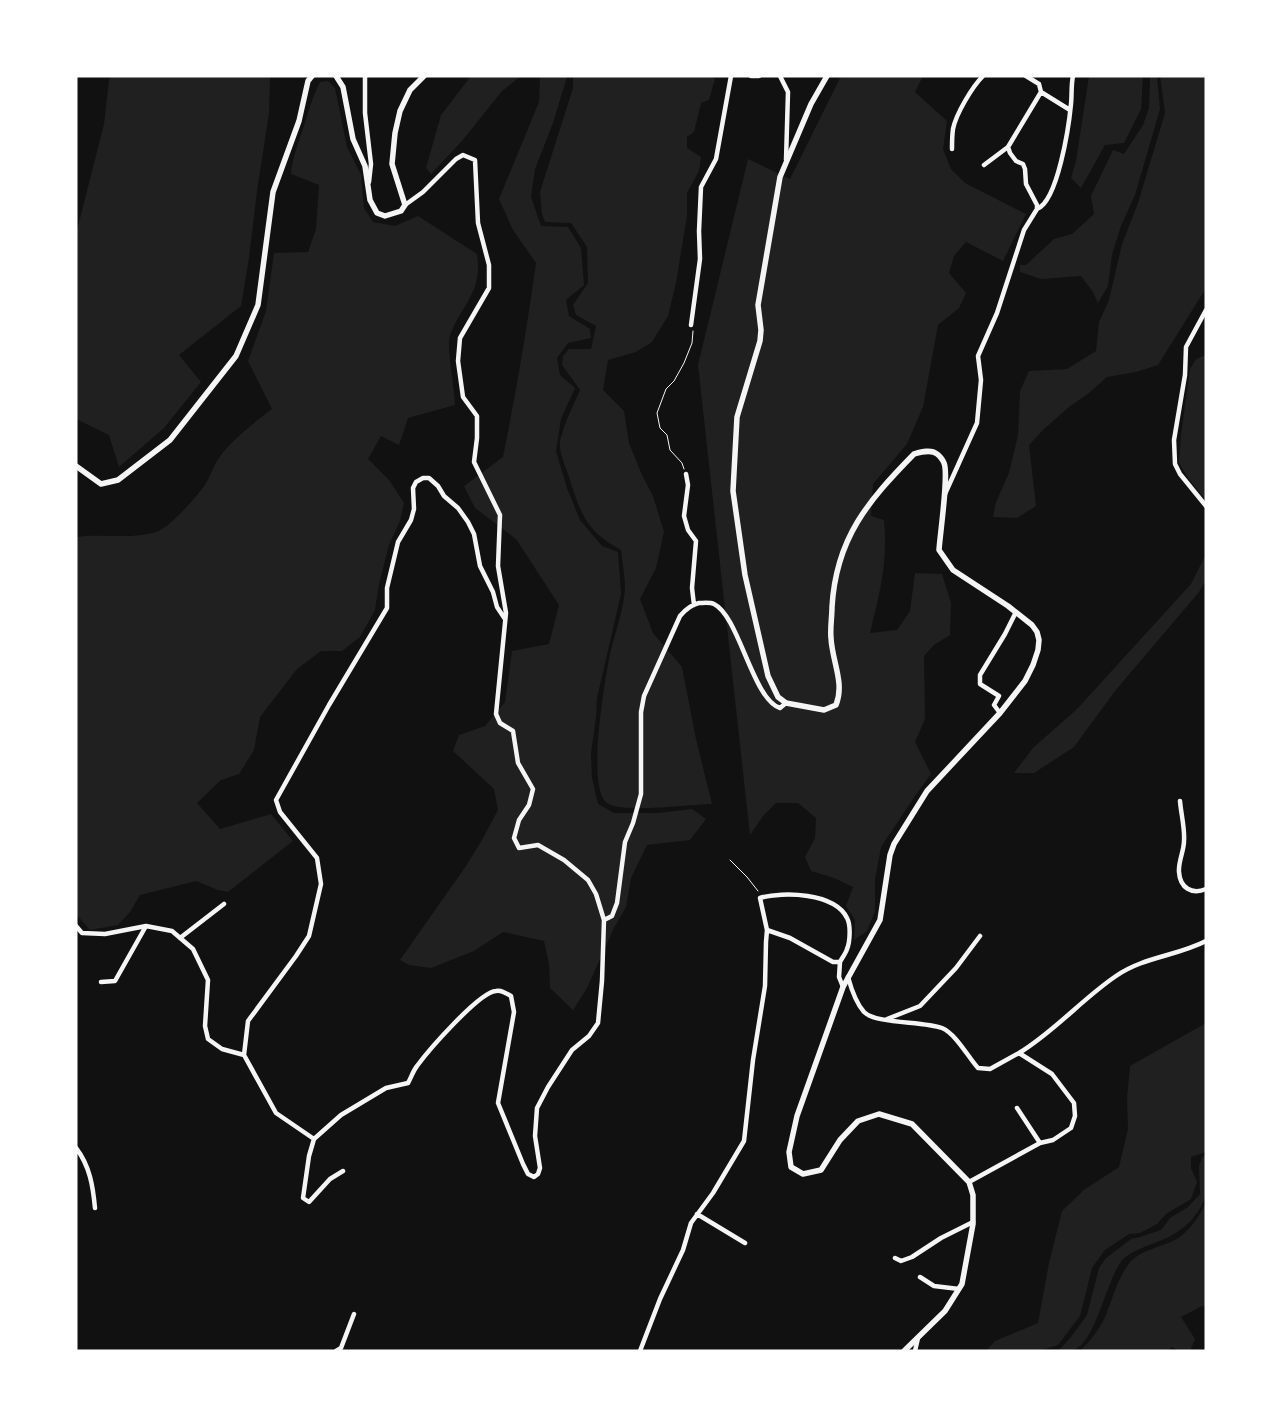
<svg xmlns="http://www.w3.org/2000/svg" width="1282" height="1427" font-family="'Source Serif 4',serif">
	<rect width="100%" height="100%" fill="#111"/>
	<path fill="#202020" d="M111 76H270L269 113 257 191 249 258 241 306 179 355 201 382 164 428 119 467 109 435 76 419V234L104 124 109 80Z
		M471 76H521L502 91 462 141 431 174 426 168 441 115Z
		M540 76 567 77 553 123 535 169 531 197 541 226 568 227 581 248 584 285 566 300 569 316 590 329 591 338 568 343 557 358 560 375 575 388 561 419 556 451 567 488 580 520 602 546 618 552 621 594 597 698 596 717 591 753 592 778 598 804 614 813H658L692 809 706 819 690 840 647 845 631 878 626 907 614 928 587 988 573 1010 550 988 549 964 544 941 503 932 474 951 431 968 409 965 400 960 466 866 482 840 498 810 494 789 453 751 459 735 485 726 505 702 512 651 549 644 559 605 516 539 475 508 464 486 503 457C516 393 527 328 536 263L513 230 499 199 539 102Z
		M573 76H710L715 79 709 100 701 103 694 132 687 137V148L701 157 699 171 687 193V216L676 283 668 316 652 342 636 352 608 360 603 390 624 411 629 443 642 475 653 496 664 532 656 568 640 599 653 633 682 667 696 739 712 804C691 804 622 814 607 803 586 787 605 680 610 654 615 633 624 609 625 588 625 575 622 562 621 550 585 530 581 514 569 477 566 468 561 457 560 448 558 435 575 402 580 390L562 365 563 356 569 349H591L596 326 576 315 573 305 588 283 587 247 571 223 545 222 542 214 540 192 573 88Z
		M841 76H923L915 92 947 121 943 149 951 169 965 183 1026 214 1003 261 966 242 954 256 949 273 966 293 959 308 938 325 923 407 907 444 873 484 871 516 884 520C888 563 880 591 870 633L897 630 910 611 915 573 942 574 951 603 950 635 934 645 924 656 925 719 915 742 931 774 915 796 881 847 875 880V911L867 931 854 940 855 920 846 906 853 887 834 878 811 871 805 857 815 838 816 818 798 803H776L763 816 750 835 698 365 748 159 790 179Z
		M1089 76H1143L1141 109 1124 143 1105 145 1081 188 1071 178 1076 161Z
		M1150 76H1157L1160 109 1135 195 1121 226 1112 255 1108 286 1098 303 1093 292 1081 276 1041 279 1020 272V265H1026L1054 239 1072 234 1094 214 1091 196 1113 150 1124 154 1143 125 1149 108Z
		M1160 76H1206V288L1158 365 1136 372 1107 377 1089 393 1069 407 1044 429 1029 445 1036 506 1017 518 993 517 996 502 1009 473 1018 435 1020 391 1029 371 1067 369 1096 351 1099 322 1109 300 1122 244 1138 203 1165 113Z
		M328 81 335 88 347 147 361 175 364 208 373 222 395 226 418 216 477 254C483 294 461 304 450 336 446 347 455 390 455 405L408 418 399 445 381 436 368 459 389 480 404 503 400 521 389 545 379 584 375 610 360 637 342 651H321L297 669 260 717 254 750 239 774 221 780 197 803 220 829 271 814 293 841 228 892 218 890 196 881 140 895 130 912 118 925 90 930 76 914V537C102 533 130 540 156 532 170 528 196 497 205 485 211 475 214 464 221 455 234 438 255 422 272 409L248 361 266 311 274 253 308 252 316 229 319 185 291 174C292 159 297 148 301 135 307 117 311 99 320 82Z
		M1206 355V500L1188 478 1179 463 1181 435 1190 369 1196 359Z
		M1206 554V580L1199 592 1115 691 1074 747 1034 773H1014L1033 748 1077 709 1191 584Z
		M1206 1023V1152L1191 1157V1168L1197 1182 1191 1199 1166 1214 1157 1224 1140 1233 1129 1234 1105 1250 1092 1268 1080 1316 1058 1345 1038 1351H986L995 1341 1038 1323 1049 1263 1062 1211 1084 1190 1119 1167 1128 1129 1127 1099 1130 1066Z
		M1203 1156 1206 1158C1206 1169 1208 1182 1206 1193 1201 1217 1178 1235 1157 1242 1147 1246 1130 1252 1123 1259 1106 1278 1096 1346 1071 1351 1066 1352 1060 1351 1056 1351L1060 1349 1071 1337 1087 1315 1099 1268 1106 1258 1131 1239 1140 1237 1161 1230 1170 1218 1188 1207 1200 1194 1199 1165Z
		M1206 1202V1307L1202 1306 1181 1317 1195 1339 1190 1351H1181L1171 1347 1169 1351H1080C1089 1342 1100 1329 1105 1317 1113 1298 1117 1279 1130 1262 1141 1250 1161 1247 1175 1240 1189 1232 1199 1217 1206 1202Z"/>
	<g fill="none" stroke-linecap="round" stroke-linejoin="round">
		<path stroke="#f5f5f5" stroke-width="1" d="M684 469 682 463 670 450 667 435 660 428 657 413 666 389 674 381 684 363 692 343 693 331
			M730 860 747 877 758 891"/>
		<path stroke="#f5f5f5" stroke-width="4.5" d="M365 76V113L371 164 369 182
			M751 76H759
			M780 76 788 92 786 160
			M1041 92 1070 110
			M952 149C952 143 952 136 953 129 956 114 972 87 983 76
			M984 165 1008 147
			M405 205 423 192 456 159 463 155 475 160 478 223 489 265V288L460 338 458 361 463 397 477 416V438L474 462 500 515 498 566 506 613 496 714 500 723 513 731 518 763 533 789 529 805 519 820 514 838 519 848 538 845 564 860 588 880 596 894 604 920
			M1037 209C1058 201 1069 125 1071 104 1072 95 1071 85 1073 76
			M1206 310 1186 347 1185 375 1174 440 1175 464 1180 474 1206 506
			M691 325 700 259 699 231 701 187 716 159 731 76
			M686 474 688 485 684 516 688 530 696 541 692 588 694 605
			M945 494 977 423 981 380 978 356 997 313 1024 230 1037 209V205L1026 184 1025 169 1023 164 1016 161 1010 153 1008 147 1041 92 1039 84 1026 76
			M1000 713 994 705 999 696 980 684V675L1005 634 1016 612
			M1180 801C1181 814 1185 828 1184 841 1184 851 1178 862 1179 872 1180 888 1192 895 1206 889
			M76 926 82 933 105 934 146 926 172 931 193 949 208 980 205 1026 208 1039 222 1049 244 1055 276 1113 314 1139 309 1156 303 1198 309 1202 330 1179 343 1171
			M180 938 224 904
			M840 962C842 958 846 953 847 949 850 942 851 925 847 918 835 893 783 891 760 898L767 930 790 938 833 962H840L839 977 843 987
			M848 977C851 988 856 1003 864 1012 876 1024 923 1021 942 1028 956 1034 968 1057 978 1068L990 1069 1019 1053
			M101 982 115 981 146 926
			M887 1019 920 1006 956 968 980 936
			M244 1055 248 1021 296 956 309 936 321 884 317 858 280 812 276 800 329 705 387 608V588L398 542 411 520 414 509 413 488 416 482 423 478H429L438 486 444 496 458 508 468 522 474 534 480 566 493 592 497 607 505 619
			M1017 1108 1040 1143
			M314 1139 341 1115 386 1088 408 1083C411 1078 413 1071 417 1066 428 1051 479 992 496 991 501 990 506 993 511 996L514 1012 498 1103 523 1164 528 1174 534 1177 538 1174 540 1168 535 1136 537 1108 548 1087 572 1050 589 1036 598 1023 602 981 604 920 612 916 617 903 625 842 633 823 641 794V712L644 696 680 616C685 610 690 605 699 603 703 603 710 602 714 604 739 616 753 700 780 708L786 703
			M76 1148C90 1166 93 1187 95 1208
			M969 1182 1040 1143 1053 1140 1071 1128 1075 1116 1074 1103 1052 1074 1019 1053C1054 1032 1082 999 1116 976 1143 957 1177 956 1206 941
			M697 1214 745 1243
			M895 1258 901 1261 912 1257 941 1238 973 1222
			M920 1277 934 1286 959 1289
			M336 1351 341 1348 354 1314
			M640 1351 660 1299 683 1250 691 1223 713 1193 744 1141 753 1060 765 986 766 942 767 930
			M915 1351 918 1338"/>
		<path stroke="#f5f5f5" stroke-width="5.5" d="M336 76 343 87 353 139 365 166 370 200 377 213 385 216 401 211 405 205 392 164 395 133 400 111 410 90 424 76
			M827 76 811 104 780 177 758 305 761 330 760 341 737 417 733 491 745 575 768 676 778 697 786 703 824 710 836 705C845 683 832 661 831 638 830 628 832 617 832 607 836 538 868 501 914 454 921 452 931 449 937 454 939 455 943 460 944 463 949 474 940 534 939 550L953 570 1008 606 1032 625 1037 632 1039 640 1038 650 1033 665 1025 681 1000 713 927 791 894 844 890 855 880 920 843 987 797 1116 789 1152 791 1167 803 1174 821 1170 840 1140 858 1121 879 1114 912 1124 969 1182 973 1195V1224L962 1284 945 1311 904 1351
			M76 466 101 484 118 480 170 440 236 356 258 305 273 192 299 121 308 81 312 76"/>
	</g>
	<rect width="1282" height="1427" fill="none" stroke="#ffffff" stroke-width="155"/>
</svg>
